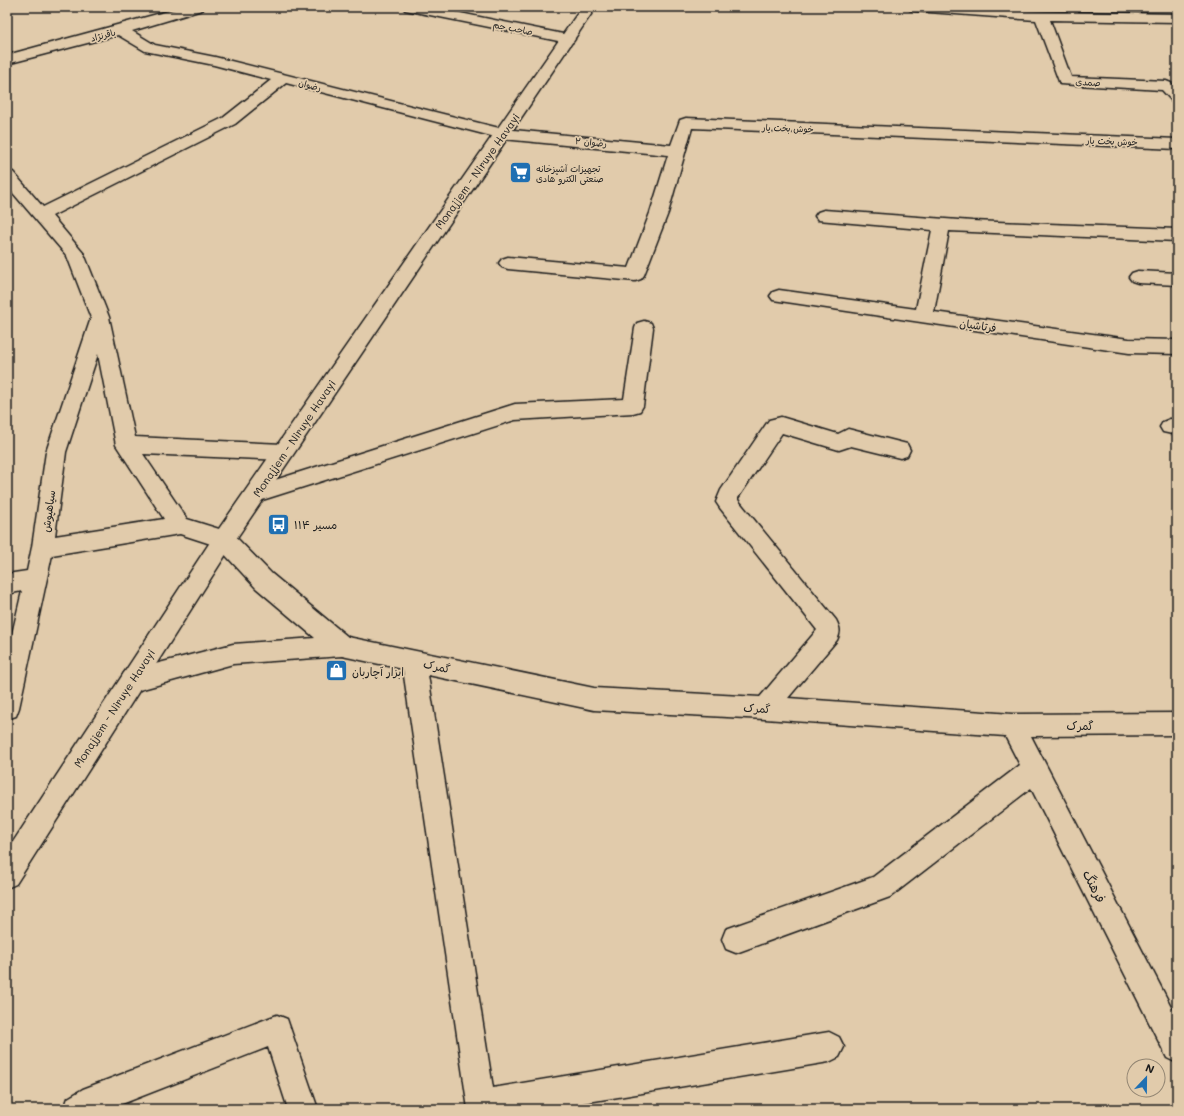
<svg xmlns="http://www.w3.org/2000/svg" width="1184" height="1116" font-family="Mali,'Playpen Sans Arabic',sans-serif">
	<rect width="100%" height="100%" fill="#e1cbab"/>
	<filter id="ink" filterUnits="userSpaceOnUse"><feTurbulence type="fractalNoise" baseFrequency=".025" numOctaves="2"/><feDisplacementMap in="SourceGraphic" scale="8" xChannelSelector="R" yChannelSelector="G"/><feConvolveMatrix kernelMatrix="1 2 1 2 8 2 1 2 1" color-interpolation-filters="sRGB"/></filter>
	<g filter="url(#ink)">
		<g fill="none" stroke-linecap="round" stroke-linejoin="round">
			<defs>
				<path id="minor" d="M183 7H204L202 10 132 31 155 45 215 57 503 129 671 145 680 120 686 118 1177 139V149L692 128 668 213 644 275 641 279 635 281 508 269 502 267 499 263 502 259 508 257 629 268 650 213 668 155 503 139 286 83 235 124 52 216 84 254 109 317 135 437 283 444 290 446 293 452 290 458 283 460 143 454 187 519 232 533 272 574 348 637 594 688 760 697 817 630 720 508 716 502 721 490 769 420 781 417 838 434 848 429 907 444 910 450 907 456 900 458 851 446 839 450 782 433 738 498V500L836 620C840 628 841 632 837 640L788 698 1012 714 1177 713V735L1031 736 1177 1018V1063L1167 1058 1031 788 890 897 736 953 726 949 722 939 726 929 873 877 1020 765 1005 736 765 719 594 710 428 675 493 1088 829 1032 839 1037 844 1047 839 1057 829 1062 546 1109H468L403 669 342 656 233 664 132 692 124 689 120 681 124 673 132 670 233 644 315 638 256 588 217 546 180 534 52 555 19 708 16 716 7 719V656L22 591 7 594V574L27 571 32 547 46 452 91 318 67 256 7 186V171L13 172 43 207 223 118 271 80 214 65 145 51 118 35 7 64V55ZM98 354 116 445 164 519 55 536 66 452Z
					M403 7H431L568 35 573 36 575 39 573 42 568 43 410 11 405 10Z
					M908 7H972L1022 11 1177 14V22L1050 20 1071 77 1166 81 1171 83 1177 89V103L1172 101 1162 90 1060 84 1036 20 915 11 910 10Z
					M824 210 972 221 1177 229V241L949 231 934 312 1129 339 1177 340V354L1129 353 773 300 770 296 773 292 779 290 916 309 932 230 818 220 815 216 818 212Z
					M1138 271 1177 273V285L1138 283 1132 281 1129 277 1132 273Z
					M644 321 651 323 653 328 643 406 640 411 633 413 515 420 256 502 249 500 245 494 249 488 256 486 515 404 624 399 635 328 637 323Z
					M1170 419H1177V435L1163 432 1160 427 1163 422Z
					M277 1015 287 1019 318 1109H288L268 1047 109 1109H64L68 1098 83 1089Z"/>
				<path id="major" d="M582 7H596L232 545 16 884 7 888V851L216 533Z"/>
			</defs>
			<use href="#minor" stroke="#1c1c1c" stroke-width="3"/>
			<use href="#major" stroke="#1c1c1c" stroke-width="3"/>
			<use href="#minor" fill="#e1cbab" fill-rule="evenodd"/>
			<use href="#major" fill="#e1cbab" fill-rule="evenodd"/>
		</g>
	</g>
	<defs>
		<symbol id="supermarket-square" viewBox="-11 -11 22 22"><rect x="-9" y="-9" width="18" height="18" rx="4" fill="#1f6fb2" stroke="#e1cbab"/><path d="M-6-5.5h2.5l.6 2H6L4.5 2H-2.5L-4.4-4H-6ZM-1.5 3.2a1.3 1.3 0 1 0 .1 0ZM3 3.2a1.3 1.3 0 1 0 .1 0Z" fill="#fff"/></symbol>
		<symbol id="bus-square" viewBox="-11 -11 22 22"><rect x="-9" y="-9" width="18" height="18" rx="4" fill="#1f6fb2" stroke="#e1cbab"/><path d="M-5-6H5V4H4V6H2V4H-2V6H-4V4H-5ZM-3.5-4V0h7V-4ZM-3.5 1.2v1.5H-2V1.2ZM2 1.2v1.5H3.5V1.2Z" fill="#fff"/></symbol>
		<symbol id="shop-square" viewBox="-11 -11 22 22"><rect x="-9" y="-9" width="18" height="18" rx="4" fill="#1f6fb2" stroke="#e1cbab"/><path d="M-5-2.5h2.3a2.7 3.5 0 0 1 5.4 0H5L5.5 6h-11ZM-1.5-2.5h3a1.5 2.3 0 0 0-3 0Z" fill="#fff"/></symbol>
	</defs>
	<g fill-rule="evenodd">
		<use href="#supermarket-square" x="508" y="160" width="25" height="25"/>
		<use href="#bus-square" x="266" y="512" width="25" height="25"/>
		<use href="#shop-square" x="324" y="658" width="25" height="25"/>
	</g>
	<g text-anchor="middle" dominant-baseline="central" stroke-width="3.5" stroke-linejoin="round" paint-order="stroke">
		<g font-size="9" fill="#1c1c1c" stroke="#e1cbab">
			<text transform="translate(513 28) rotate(11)">صاحب جم</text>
			<text transform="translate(103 35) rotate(-15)">باقرنژاد</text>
			<text transform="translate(1088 82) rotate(3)">صمدی</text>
			<text transform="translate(310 85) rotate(14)">رضوان</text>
			<text transform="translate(788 128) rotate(2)">خوش بخت یار</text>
			<text transform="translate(1112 141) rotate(2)">خوش بخت یار</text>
			<text transform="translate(591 142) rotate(5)">رضوان ۲</text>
		</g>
		<g font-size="9" fill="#1c1c1c" stroke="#e1cbab" text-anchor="start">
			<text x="536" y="168">تجهیزات آشپزخانه<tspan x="536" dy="10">صنعتی الکترو هادی</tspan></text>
		</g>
		<g font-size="11" fill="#1c1c1c" stroke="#e1cbab">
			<text transform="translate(477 171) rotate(-55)">Monajjem - Niruye Havayi</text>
			<text transform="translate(978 325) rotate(8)">فرتاشیان</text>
			<text transform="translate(294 438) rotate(-56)">Monajjem - Niruye Havayi</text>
			<text transform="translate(48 511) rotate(-82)">سیاهپوش</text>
			<text transform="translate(437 666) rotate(12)">گمرک</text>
			<text transform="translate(114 708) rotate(-57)">Monajjem - Niruye Havayi</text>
			<text transform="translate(757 708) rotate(3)">گمرک</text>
			<text x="1080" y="725">گمرک</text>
		</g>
		<g font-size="11" fill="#1c1c1c" stroke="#e1cbab" text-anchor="start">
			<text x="294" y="524">مسیر ۱۱۴</text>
			<text x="352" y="671">ابزار آچاربان</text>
		</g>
		<g font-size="13" fill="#1c1c1c" stroke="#e1cbab">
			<text transform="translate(1095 886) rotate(63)">فرهنگ</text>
		</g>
	</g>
	<rect width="1184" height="1116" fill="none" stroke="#e1cbab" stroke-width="24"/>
	<rect x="12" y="12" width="1160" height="1092" fill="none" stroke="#1c1c1c" stroke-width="1.5" filter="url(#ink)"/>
	<g transform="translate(1146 1078) rotate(22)"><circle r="19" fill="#e1cbab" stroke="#928572"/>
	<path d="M0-3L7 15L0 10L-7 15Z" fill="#1f6fb2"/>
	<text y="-6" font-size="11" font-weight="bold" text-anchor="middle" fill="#1c1c1c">N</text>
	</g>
</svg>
